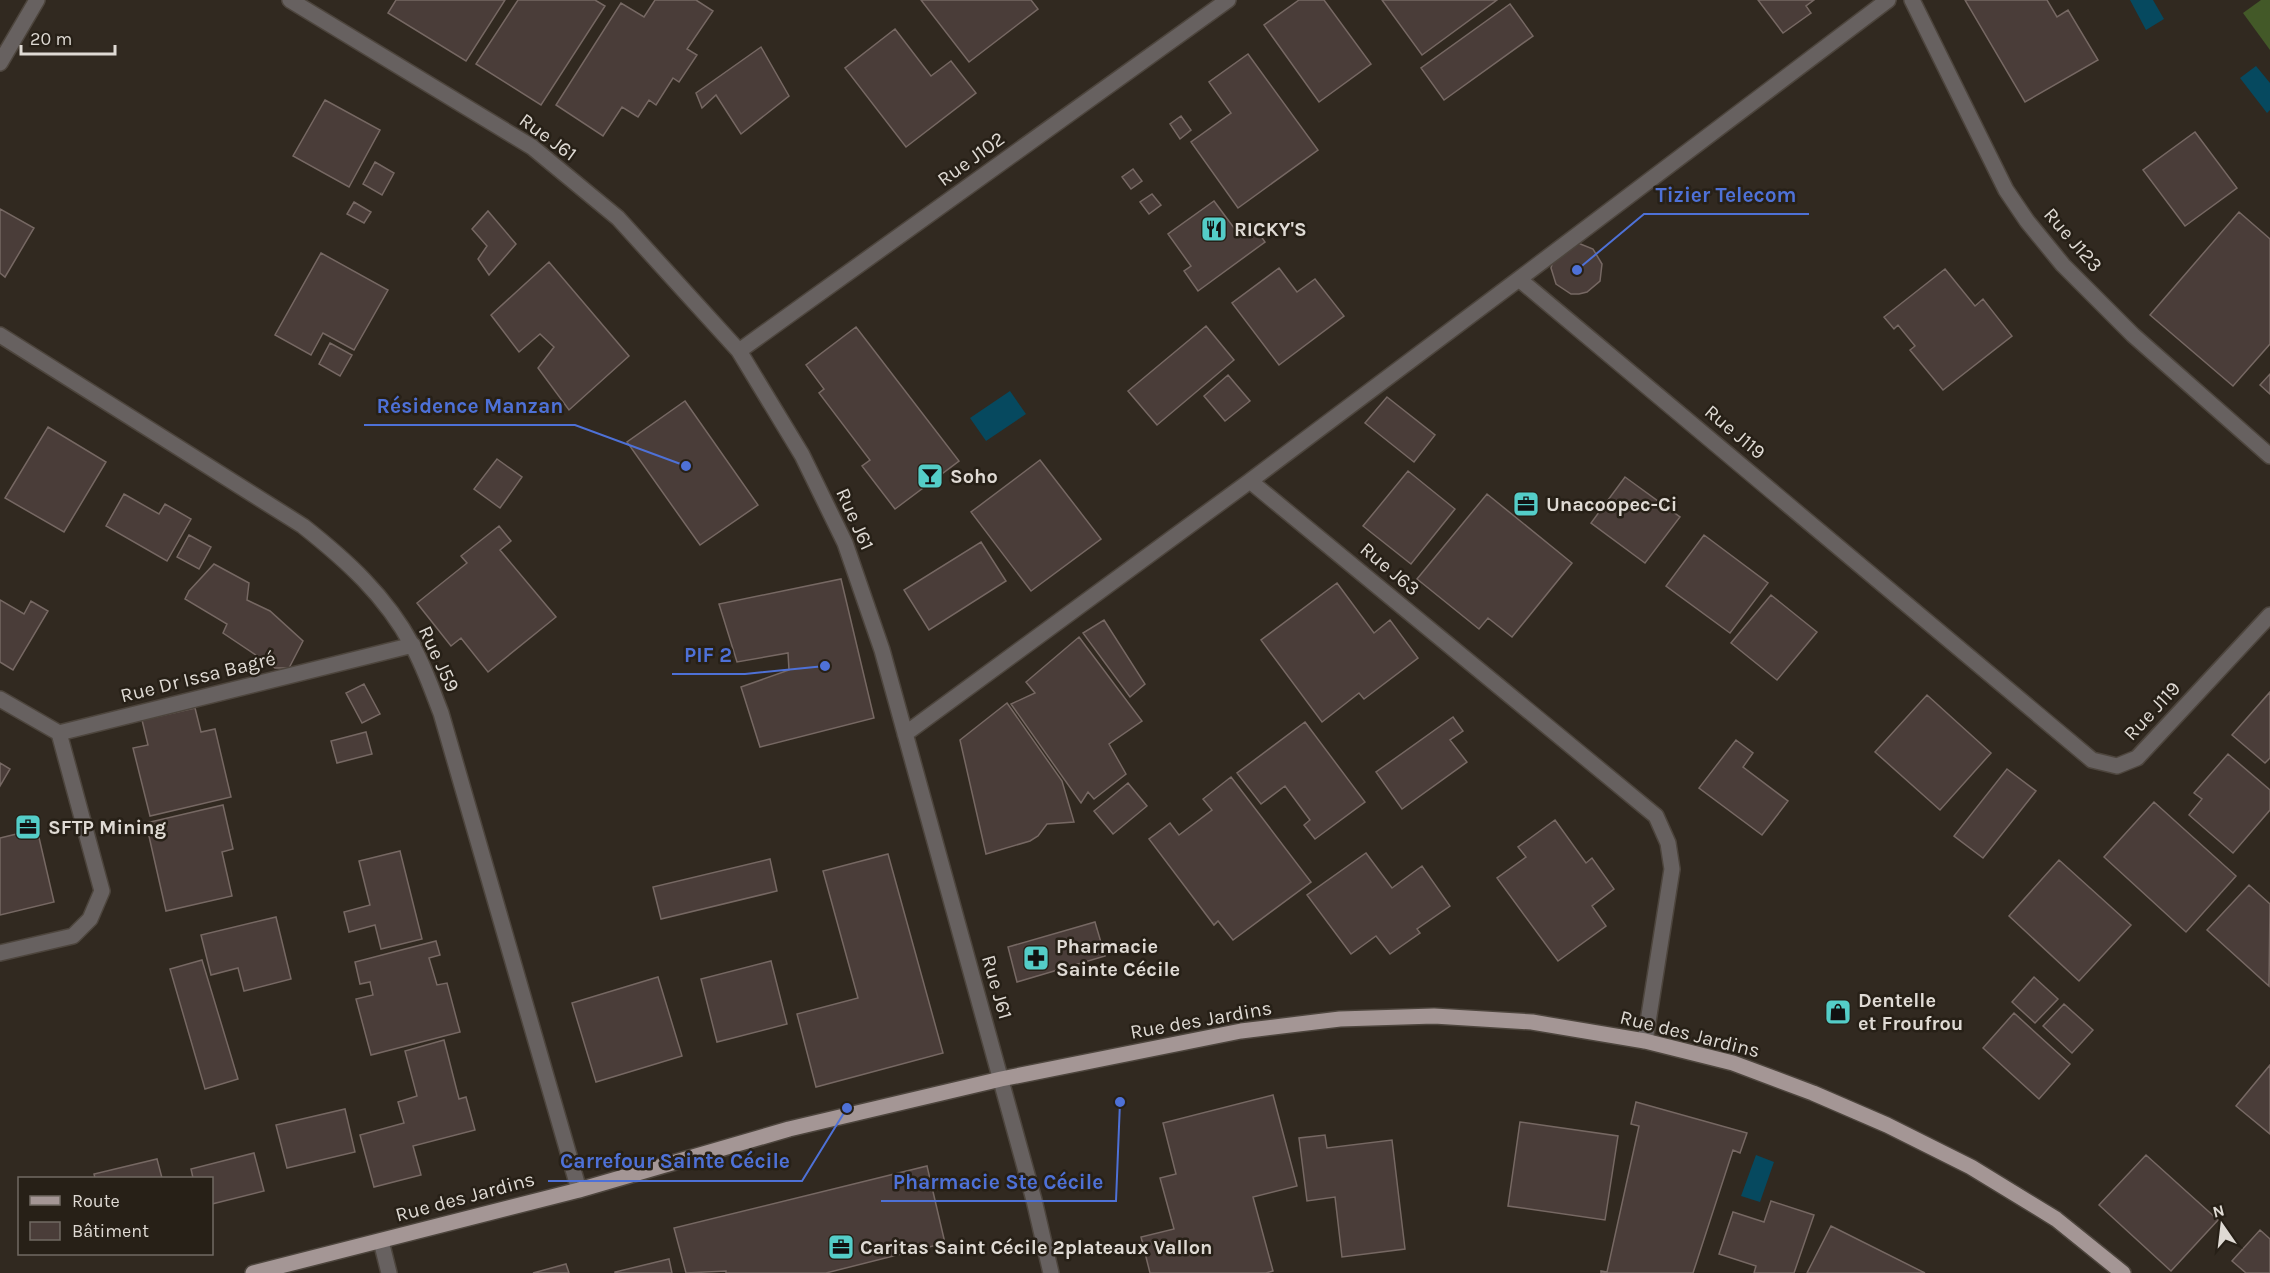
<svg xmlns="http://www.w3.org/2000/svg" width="2270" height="1273" font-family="Karla,sans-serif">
	<rect width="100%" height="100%" fill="#312920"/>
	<path fill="#435928" d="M2261 0H2270V50L2243 13Z"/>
	<path fill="#06495f" d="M2130 0H2153L2164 19 2146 30Z
		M2256 66 2270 83V110L2267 113 2240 78Z
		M1010 391 1026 414 986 441 970 418Z
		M1756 1155 1774 1162 1760 1202 1741 1196Z"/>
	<path fill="#4a3d39" stroke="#766863" stroke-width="1.5" d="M396 0H505L466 61 388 13Z
		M518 0H595L605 6 541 105 476 64Z
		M655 0H696L713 11 687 49 697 55 679 82 673 78 656 105 649 100 638 117 622 107 603 136 556 105 621 3 644 17Z
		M921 0H1031L1038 9 969 62Z
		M1299 0H1324L1371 64 1319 102 1264 25Z
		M1382 0H1497L1422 55Z
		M1758 0H1814L1806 6 1811 13 1783 33Z
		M1965 0H2047L2057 17 2068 10 2098 60 2025 102Z
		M1510 4 1533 36 1444 100 1421 68Z
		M895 29 931 76 951 61 976 93 906 147 845 68Z
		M761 47 789 96 741 134 716 95 702 108 696 93Z
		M1248 54 1318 150 1238 208 1191 142 1231 113 1209 82Z
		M325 100 380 130 349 187 293 156Z
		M1181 116 1191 130 1180 139 1170 124Z
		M2195 132 2237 188 2185 226 2143 170Z
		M375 162 394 173 382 195 363 184Z
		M1133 169 1142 181 1131 189 1122 177Z
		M1152 194 1161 205 1149 214 1140 202Z
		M1214 201 1237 232 1251 222 1265 242 1198 291 1184 271 1191 266 1168 234Z
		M354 202 371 212 364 223 347 214Z
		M0 209 34 228 5 277 0 273Z
		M488 211 516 244 489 275 478 259 487 246 472 229Z
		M2239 212 2270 239V344L2233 386 2150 315Z
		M1578 243 1593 249 1602 264 1600 281 1587 292 1579 294H1571L1556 284 1551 268 1553 260Z
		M321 253 388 290 354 350 323 333 311 355 275 335Z
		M549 262 629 356 569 410 538 368 554 347 540 334 519 352 491 315Z
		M1279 268 1297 292 1315 279 1344 316 1279 365 1232 303Z
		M1945 269 1975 306 1983 299 2012 336 1943 390 1910 350 1915 346 1898 325 1894 329 1884 317Z
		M1206 326 1234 360 1157 425 1128 391Z
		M856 327 959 461 895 509 862 466 870 460 819 393 824 389 806 365Z
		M330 343 352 355 340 376 319 364Z
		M2270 374V394L2260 385Z
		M1228 375 1250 401 1225 421 1204 396Z
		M1387 397 1435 435 1414 462 1365 423Z
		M685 401 758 505 700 545 627 442Z
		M48 427 106 462 64 532 5 498Z
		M497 459 522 477 500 508 474 489Z
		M1040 460 1101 539 1031 591 971 512Z
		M1408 471 1455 509 1411 564 1363 526Z
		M1625 477 1680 517 1645 563 1591 523Z
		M124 494 159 514 165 504 191 519 167 561 106 526Z
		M1487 494 1572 563 1512 637 1488 618 1479 629 1417 579Z
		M499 526 511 541 500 550 556 617 488 672 461 638 451 646 417 603 467 563 461 556Z
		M189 535 211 547 199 569 177 557Z
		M1704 535 1768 583 1730 633 1666 586Z
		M981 542 1006 581 929 630 904 590Z
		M214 564 249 583 247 600 270 611 303 641 289 668H275L223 633 227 624 185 599 189 591Z
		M841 579 874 718 760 747 741 687 789 670 788 653 737 662 719 604Z
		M1337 583 1374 633 1390 620 1418 658 1364 699 1359 693 1322 722 1261 640Z
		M1771 595 1817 632 1777 680 1731 643Z
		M0 600 24 614 31 601 48 611 13 670 0 662Z
		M1104 620 1145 684 1130 697 1083 633Z
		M1079 637 1142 721 1109 744 1126 774 1094 799 1088 792 1081 803 1011 704 1035 693 1026 682Z
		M364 684 380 714 362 723 346 693Z
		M2270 692V758L2265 763 2232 735Z
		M1927 695 1991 753 1940 810 1875 752Z
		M1007 703 1062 781 1074 822 1047 824 1038 836 1030 841 986 854 960 740Z
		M195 708 201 732 215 729 231 797 150 816 133 748 148 745 142 720Z
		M1453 717 1463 731 1450 740 1467 762 1402 809 1376 772Z
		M1305 722 1365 802 1315 839 1304 825 1310 820 1285 786 1261 804 1237 773Z
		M366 732 372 754 337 763 331 741Z
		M1736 740 1753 753 1743 767 1788 801 1762 835 1699 788Z
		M2228 754 2270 790V810L2233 853 2189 815 2202 799 2194 793Z
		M0 763 10 769 0 786Z
		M2007 769 2036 791 1983 858 1954 836Z
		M1231 777 1311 882 1233 940 1218 921 1214 925 1149 839 1170 823 1179 835 1212 810 1203 799Z
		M1128 783 1147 806 1113 834 1094 811Z
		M2154 802 2236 876 2186 932 2104 857Z
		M223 805 233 849 222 852 232 896 166 911 146 823Z
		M1555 820 1586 863 1592 858 1614 889 1592 906 1606 926 1558 961 1497 878 1526 857 1518 847Z
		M37 829 54 902 0 915V838Z
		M400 851 422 939 381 949 375 925 349 932 344 912 370 905 359 861Z
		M1366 853 1392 888 1422 866 1450 906 1417 929 1420 933 1390 954 1376 936 1351 954 1307 895Z
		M888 854 943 1053 816 1087 797 1014 858 998 823 871Z
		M770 859 777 891 661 919 653 887Z
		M2059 860 2131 925 2079 981 2009 916Z
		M2249 885 2270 904 2269 986 2207 930Z
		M276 917 291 979 244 991 238 968 211 975 201 935Z
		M1095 922 1105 956 1017 982 1008 947Z
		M436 941 440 955 429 958 437 985 447 983 460 1032 371 1055 356 999 373 995 370 982 360 984 355 962Z
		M202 960 238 1079 205 1089 170 969Z
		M771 961 787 1024 717 1042 701 979Z
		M658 977 682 1056 596 1082 572 1003Z
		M2034 977 2058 999 2035 1023 2012 1002Z
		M2064 1004 2093 1030 2072 1053 2043 1026Z
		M2014 1013 2070 1064 2039 1099 1983 1048Z
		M444 1040 459 1099 466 1097 475 1130 413 1146 421 1175 374 1187 360 1135 404 1123 398 1102 417 1096 405 1051Z
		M2270 1065V1134L2236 1106Z
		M1273 1095 1297 1186 1253 1197 1273 1271 1266 1273H1150L1141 1237 1174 1229 1160 1178 1176 1174 1163 1123Z
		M1636 1102 1747 1133 1740 1153 1733 1150 1693 1273H1601V1271L1607 1272 1639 1126 1631 1124Z
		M345 1109 355 1152 287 1168 276 1125Z
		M1520 1122 1618 1136 1605 1220 1508 1206Z
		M1325 1135 1327 1148 1392 1140 1405 1249 1342 1257 1335 1197 1307 1201 1299 1138Z
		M254 1153 264 1191 212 1204V1178H193L191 1169Z
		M2146 1155 2218 1220 2171 1271 2099 1205Z
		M157 1159 162 1178H95L94 1174Z
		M927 1166 945 1243 826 1273H726V1271L686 1273 674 1228Z
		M1771 1201 1814 1215 1794 1273H1754L1756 1266 1719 1254 1733 1212 1764 1222Z
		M1831 1226 1925 1273H1807Z
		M2260 1230 2270 1239V1273H2246L2232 1261Z
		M669 1259 672 1273H615V1272Z
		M566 1264 569 1273H533Z"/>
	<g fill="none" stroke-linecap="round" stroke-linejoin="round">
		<defs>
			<path id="minor" d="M290 0 532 147 618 218 739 351 802 455 845 543 882 650 1034 1200 1051 1273
				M1888 0 1519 279 2092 760 2117 766 2137 758 2270 615
				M1912 0 2006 190 2027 221 2063 265 2133 335 2270 456
				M0 63 37 0
				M0 335 303 526C346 560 386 596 412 645 424 666 432 690 441 713L579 1190
				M739 351 1228 0
				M1250 481 1519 279
				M0 699 59 733 413 645
				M905 734 1250 481 1656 816 1668 843 1672 869 1645 1041
				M0 953 73 936 90 919 102 891 59 733
				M381 1241 389 1273"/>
			<path id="major" d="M253 1273 579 1190 789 1129 1001 1079 1241 1031 1340 1019 1434 1016 1532 1022 1645 1041 1733 1063 1813 1093 1887 1125 1971 1167 2056 1219 2123 1273"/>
		</defs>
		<use href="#minor" stroke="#4d453d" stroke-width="18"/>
		<use href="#major" stroke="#4d453d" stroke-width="18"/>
		<use href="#minor" stroke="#676160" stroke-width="15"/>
		<use href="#major" stroke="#a49695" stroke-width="15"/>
	</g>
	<defs>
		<symbol id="restaurant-square" viewBox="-11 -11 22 22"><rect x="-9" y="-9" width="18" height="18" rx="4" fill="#54cdc8" stroke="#272017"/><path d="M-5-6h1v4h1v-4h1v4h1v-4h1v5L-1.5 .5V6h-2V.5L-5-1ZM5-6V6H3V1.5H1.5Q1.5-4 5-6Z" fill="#111"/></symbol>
		<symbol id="bar-square" viewBox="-11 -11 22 22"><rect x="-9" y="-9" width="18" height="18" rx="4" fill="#54cdc8" stroke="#272017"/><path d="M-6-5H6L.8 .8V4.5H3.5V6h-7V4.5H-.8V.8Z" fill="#111"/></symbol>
		<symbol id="office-square" viewBox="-11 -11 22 22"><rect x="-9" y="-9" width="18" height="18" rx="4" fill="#54cdc8" stroke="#272017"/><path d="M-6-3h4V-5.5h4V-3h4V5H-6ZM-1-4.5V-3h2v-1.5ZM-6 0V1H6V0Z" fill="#111"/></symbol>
		<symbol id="pharmacy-square" viewBox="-11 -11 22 22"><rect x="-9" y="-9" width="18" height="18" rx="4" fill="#54cdc8" stroke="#272017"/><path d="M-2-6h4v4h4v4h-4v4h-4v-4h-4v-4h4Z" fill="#111"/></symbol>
		<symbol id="shop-square" viewBox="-11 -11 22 22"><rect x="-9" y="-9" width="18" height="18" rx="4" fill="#54cdc8" stroke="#272017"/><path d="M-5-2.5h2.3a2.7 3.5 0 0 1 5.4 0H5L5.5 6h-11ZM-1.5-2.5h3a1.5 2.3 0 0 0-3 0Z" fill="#111"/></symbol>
	</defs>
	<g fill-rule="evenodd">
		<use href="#restaurant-square" x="1199" y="214" width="30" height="30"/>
		<use href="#bar-square" x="915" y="461" width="30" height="30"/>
		<use href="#office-square" x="1511" y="489" width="30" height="30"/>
		<use href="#office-square" x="13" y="812" width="30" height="30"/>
		<use href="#pharmacy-square" x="1021" y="943" width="30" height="30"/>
		<use href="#shop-square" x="1823" y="997" width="30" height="30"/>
		<use href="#office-square" x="826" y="1232" width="30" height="30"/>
	</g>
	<g text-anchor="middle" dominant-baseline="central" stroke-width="5" stroke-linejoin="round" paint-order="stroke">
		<g font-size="20" fill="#dfdad4" stroke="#272017">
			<text transform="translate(548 137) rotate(36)">Rue J61</text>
			<text transform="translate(971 159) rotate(-36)">Rue J102</text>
			<text transform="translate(2073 240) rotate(49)">Rue J123</text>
			<text transform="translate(1735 432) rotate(40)">Rue J119</text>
			<text transform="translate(855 519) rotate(66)">Rue J61</text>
			<text transform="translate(1390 569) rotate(40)">Rue J63</text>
			<text transform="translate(439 659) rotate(65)">Rue J59</text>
			<text transform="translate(198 677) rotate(-14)">Rue Dr Issa Bagré</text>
			<text transform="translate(2152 711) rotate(-47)">Rue J119</text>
			<text transform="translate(997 987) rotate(74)">Rue J61</text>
			<text transform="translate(1201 1020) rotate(-10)">Rue des Jardins</text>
			<text transform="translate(1690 1034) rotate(14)">Rue des Jardins</text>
			<text transform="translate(465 1197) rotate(-15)">Rue des Jardins</text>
		</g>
		<g font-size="20" font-weight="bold" fill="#dfdad4" stroke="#272017" text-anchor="start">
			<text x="1234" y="229">RICKY'S</text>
			<text x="950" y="476">Soho</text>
			<text x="1546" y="504">Unacoopec-Ci</text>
			<text x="48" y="827">SFTP Mining</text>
			<text x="1056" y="946">Pharmacie<tspan x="1056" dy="23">Sainte Cécile</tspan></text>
			<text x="1858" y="1000">Dentelle<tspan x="1858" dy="23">et Froufrou</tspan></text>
			<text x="860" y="1247">Caritas Saint Cécile 2plateaux Vallon</text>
		</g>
	</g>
	<path fill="none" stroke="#4e71d7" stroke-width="2" d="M1577 270L1644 214H1809M686 466L575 425H364M825 666L745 674H672M847 1108L802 1181H548M1120 1102L1116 1201H881"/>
	<g fill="#4e71d7" stroke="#272017" stroke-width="2">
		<circle cx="1577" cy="270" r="6"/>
		<circle cx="686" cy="466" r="6"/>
		<circle cx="825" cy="666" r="6"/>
		<circle cx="847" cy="1108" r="6"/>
		<circle cx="1120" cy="1102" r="6"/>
	</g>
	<g font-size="21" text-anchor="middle" font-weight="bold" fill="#4e71d7" stroke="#272017" stroke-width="5" stroke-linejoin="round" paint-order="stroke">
		<text x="1726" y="202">Tizier Telecom</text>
		<text x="470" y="413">Résidence Manzan</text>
		<text x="708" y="662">PIF 2</text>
		<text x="675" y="1168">Carrefour Sainte Cécile</text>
		<text x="998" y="1189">Pharmacie Ste Cécile</text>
	</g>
	<rect x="18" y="1177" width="195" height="78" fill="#272017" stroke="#716a63" stroke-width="1.5"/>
	<rect x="30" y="1196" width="30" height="9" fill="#a49695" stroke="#716a63" stroke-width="1.5"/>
	<text x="72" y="1207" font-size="18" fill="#dfdad4">Route</text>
	<rect x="30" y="1222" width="30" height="18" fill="#4a3d39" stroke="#716a63" stroke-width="1.5"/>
	<text x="72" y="1237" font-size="18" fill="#dfdad4">Bâtiment</text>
	<g transform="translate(2222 1225) rotate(346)" stroke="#272017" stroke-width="4.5" paint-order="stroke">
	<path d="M0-4.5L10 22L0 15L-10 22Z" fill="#dfdad4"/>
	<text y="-9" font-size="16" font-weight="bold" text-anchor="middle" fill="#dfdad4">N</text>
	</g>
	<path d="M21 45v9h94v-9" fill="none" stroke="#dfdad4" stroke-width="3"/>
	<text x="30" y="45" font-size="18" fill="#dfdad4" stroke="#272017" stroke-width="4.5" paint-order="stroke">20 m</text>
</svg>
